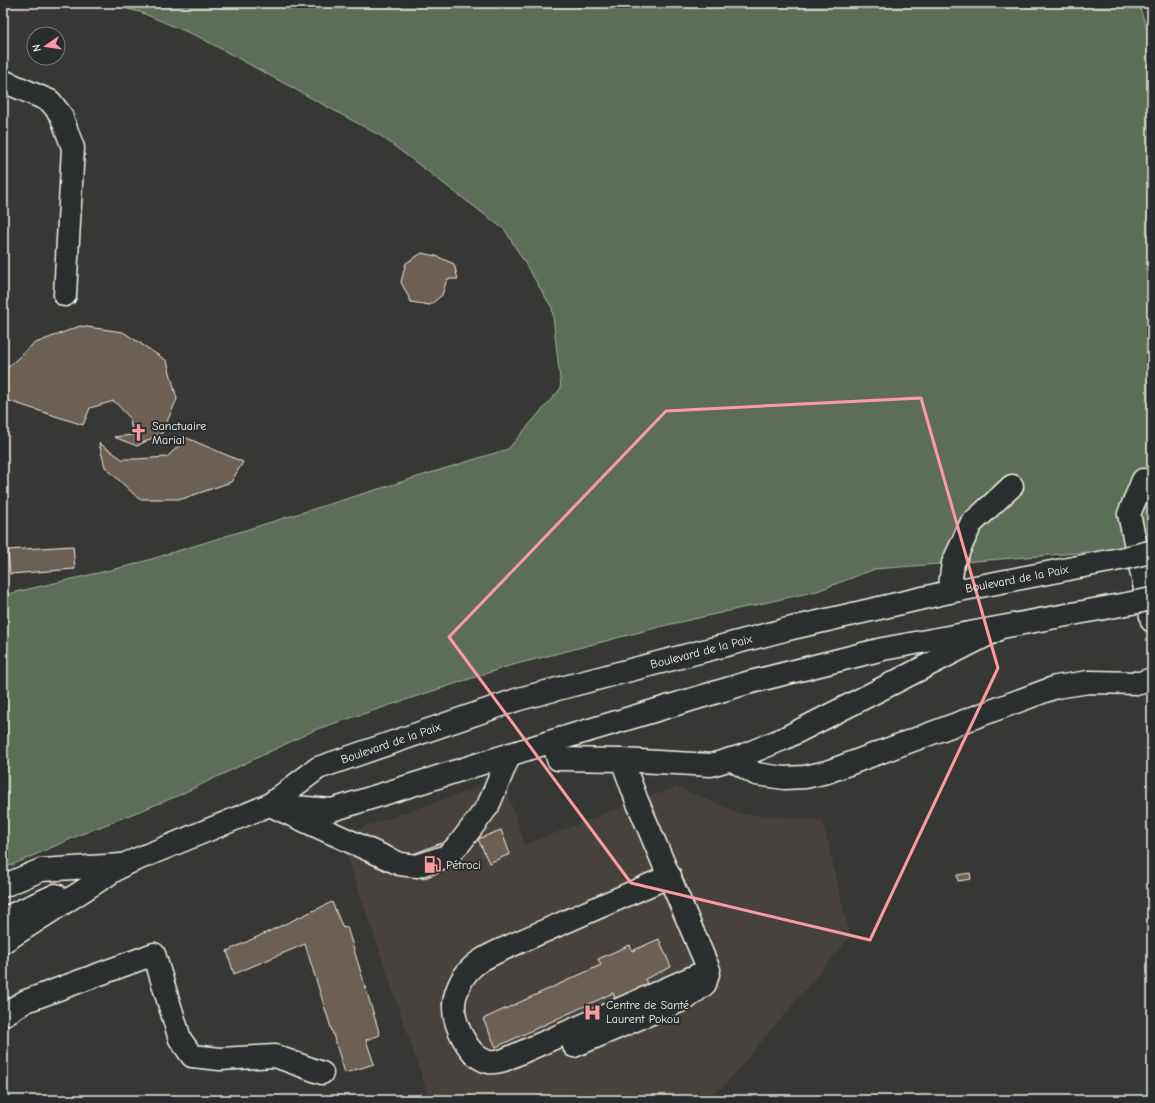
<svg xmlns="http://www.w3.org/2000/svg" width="1155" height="1103" font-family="'Comic Neue',sans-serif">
	<rect width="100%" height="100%" fill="#373735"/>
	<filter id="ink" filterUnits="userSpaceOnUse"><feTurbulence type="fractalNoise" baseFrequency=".025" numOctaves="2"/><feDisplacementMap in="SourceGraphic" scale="8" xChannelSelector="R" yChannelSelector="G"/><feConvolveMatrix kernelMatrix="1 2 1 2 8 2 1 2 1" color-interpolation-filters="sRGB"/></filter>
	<g filter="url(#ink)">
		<path fill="#47433e" d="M503 779 525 845 637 801 677 787 741 814 823 821 850 937 723 1087 703 1100H430L340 835Z"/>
		<path fill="#5b6e59" stroke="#a8b0a0" d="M101 3H1138L1152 42V547L875 569 817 591 667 625 509 666 317 729 175 797 82 834 3 869V595L132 565 508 449 561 388 552 308 505 230 381 136 199 37 140 12Z"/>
		<path fill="#6c5e53" stroke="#f4f1e8" d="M422 253 436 256 454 264 458 279H447L442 295 430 305 411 302 401 282 406 263Z
			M80 326 123 332 167 361 177 399 162 433 137 446 114 437 132 435 130 418 114 401 90 408 83 425 3 399V375L4 371 33 344Z
			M187 438 243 462 231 482 182 499H139L105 467 99 443 122 459H137L167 457Z
			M73 546 75 569 10 574 8 550Z
			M501 830 510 854 489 863 478 839Z
			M441 843 451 868 422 879 413 854Z
			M970 873 971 879 958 881 957 875Z
			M332 902 343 928 347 927 380 1035 366 1040 374 1064 345 1073 305 944 234 974 227 951Z
			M659 939 671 967 645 979 655 1002 623 1016 613 993 496 1047 483 1019 601 965 598 959 630 945 632 951Z
			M228 1099 256 1100H222Z"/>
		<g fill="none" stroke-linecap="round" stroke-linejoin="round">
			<defs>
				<path id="minor" d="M3 81 50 101 61 115 73 148 65 295
					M1143 480 1129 514 1152 621
					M949 592 953 563 971 524 1012 486
					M553 741 558 759 622 760 711 765 742 756 785 738 995 631
					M731 759 756 774 784 778 805 777 827 772 1056 687 1089 682 1140 683 1152 679
					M272 806 400 864 417 866 447 856 460 843 488 806 510 754
					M670 876 501 950C488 956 475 962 466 974 460 981 454 996 454 1005 453 1024 469 1058 489 1062 493 1063 500 1061 504 1060L709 970
					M3 1015 26 1001 154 954 180 1039 192 1056 220 1059 275 1056 322 1073
					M574 1046 687 998 705 984 709 970 637 801 622 760"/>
				<g id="major">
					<path d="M269 805 332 810 553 741 747 683 883 649 1137 602"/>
					<path id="s1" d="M123 865 269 805 318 768 519 699 788 629 949 592 1125 558"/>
				</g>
				<path id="highway" d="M3 886 41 870 122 865
					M3 919 56 895
					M3 942 123 865"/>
			</defs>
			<use href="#minor" stroke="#f4f1e8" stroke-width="25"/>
			<use href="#major" stroke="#f4f1e8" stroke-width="25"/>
			<use href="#highway" stroke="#f4f1e8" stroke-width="25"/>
			<use href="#minor" stroke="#2a2d2e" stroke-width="22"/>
			<use href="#major" stroke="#2a2d2e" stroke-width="22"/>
			<use href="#highway" stroke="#2a2d2e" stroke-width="22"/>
			<defs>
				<path id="major-bridge" d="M1125 558 1150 552
					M1137 602 1152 599"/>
			</defs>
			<use href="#major-bridge" stroke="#f4f1e8" stroke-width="25" stroke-linecap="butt"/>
			<use href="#major-bridge" stroke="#2a2d2e" stroke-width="22"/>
		</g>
	</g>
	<path fill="none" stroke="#ff9aa2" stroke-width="3" stroke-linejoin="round" d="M921 398 998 668 870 940 631 883 449 637 666 411Z"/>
	<defs>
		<symbol id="church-bare" viewBox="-9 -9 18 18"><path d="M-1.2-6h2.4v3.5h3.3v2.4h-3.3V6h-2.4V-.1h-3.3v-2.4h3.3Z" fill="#ff9aa2" stroke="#2a2d2e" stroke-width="2.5" paint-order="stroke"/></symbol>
		<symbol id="fuel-bare" viewBox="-9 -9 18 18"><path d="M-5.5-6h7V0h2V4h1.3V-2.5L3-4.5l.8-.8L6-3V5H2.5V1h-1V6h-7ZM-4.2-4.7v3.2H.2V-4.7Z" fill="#ff9aa2" stroke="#2a2d2e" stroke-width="2.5" paint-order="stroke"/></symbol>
		<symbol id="hospital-bare" viewBox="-9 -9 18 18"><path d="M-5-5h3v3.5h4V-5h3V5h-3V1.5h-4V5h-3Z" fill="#ff9aa2" stroke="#2a2d2e" stroke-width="2.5" paint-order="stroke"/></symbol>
	</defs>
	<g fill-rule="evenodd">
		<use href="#church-bare" x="126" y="420" width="25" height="25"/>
		<use href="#fuel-bare" x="420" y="852" width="25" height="25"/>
		<use href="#hospital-bare" x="580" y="1000" width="25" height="25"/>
	</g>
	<g text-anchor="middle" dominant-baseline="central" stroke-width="4" stroke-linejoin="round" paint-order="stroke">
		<g font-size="12" fill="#f4f1e8" stroke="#2a2d2e" text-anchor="start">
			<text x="152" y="426">Sanctuaire<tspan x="152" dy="14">Marial</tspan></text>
			<text x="446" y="865">Pétroci</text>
			<text x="606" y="1005">Centre de Santé<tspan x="606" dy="14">Laurent Pokou</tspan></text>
		</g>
		<g font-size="12" fill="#f4f1e8" stroke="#2a2d2e">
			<text stroke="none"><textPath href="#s1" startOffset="944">Boulevard de la Paix</textPath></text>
			<text stroke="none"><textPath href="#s1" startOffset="620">Boulevard de la Paix</textPath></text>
			<text stroke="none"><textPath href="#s1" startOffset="296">Boulevard de la Paix</textPath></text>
		</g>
	</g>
	<rect width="1155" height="1103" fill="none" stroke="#2a2d2e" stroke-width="16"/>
	<rect x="8" y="8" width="1139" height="1087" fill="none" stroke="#f4f1e8" stroke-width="1.5" filter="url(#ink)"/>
	<g transform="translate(46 46) rotate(257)"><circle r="19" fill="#2a2d2e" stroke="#7b7b78"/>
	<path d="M0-3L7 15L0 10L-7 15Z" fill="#ff9aa2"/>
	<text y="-6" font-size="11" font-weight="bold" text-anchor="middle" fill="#f4f1e8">N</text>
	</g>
</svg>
